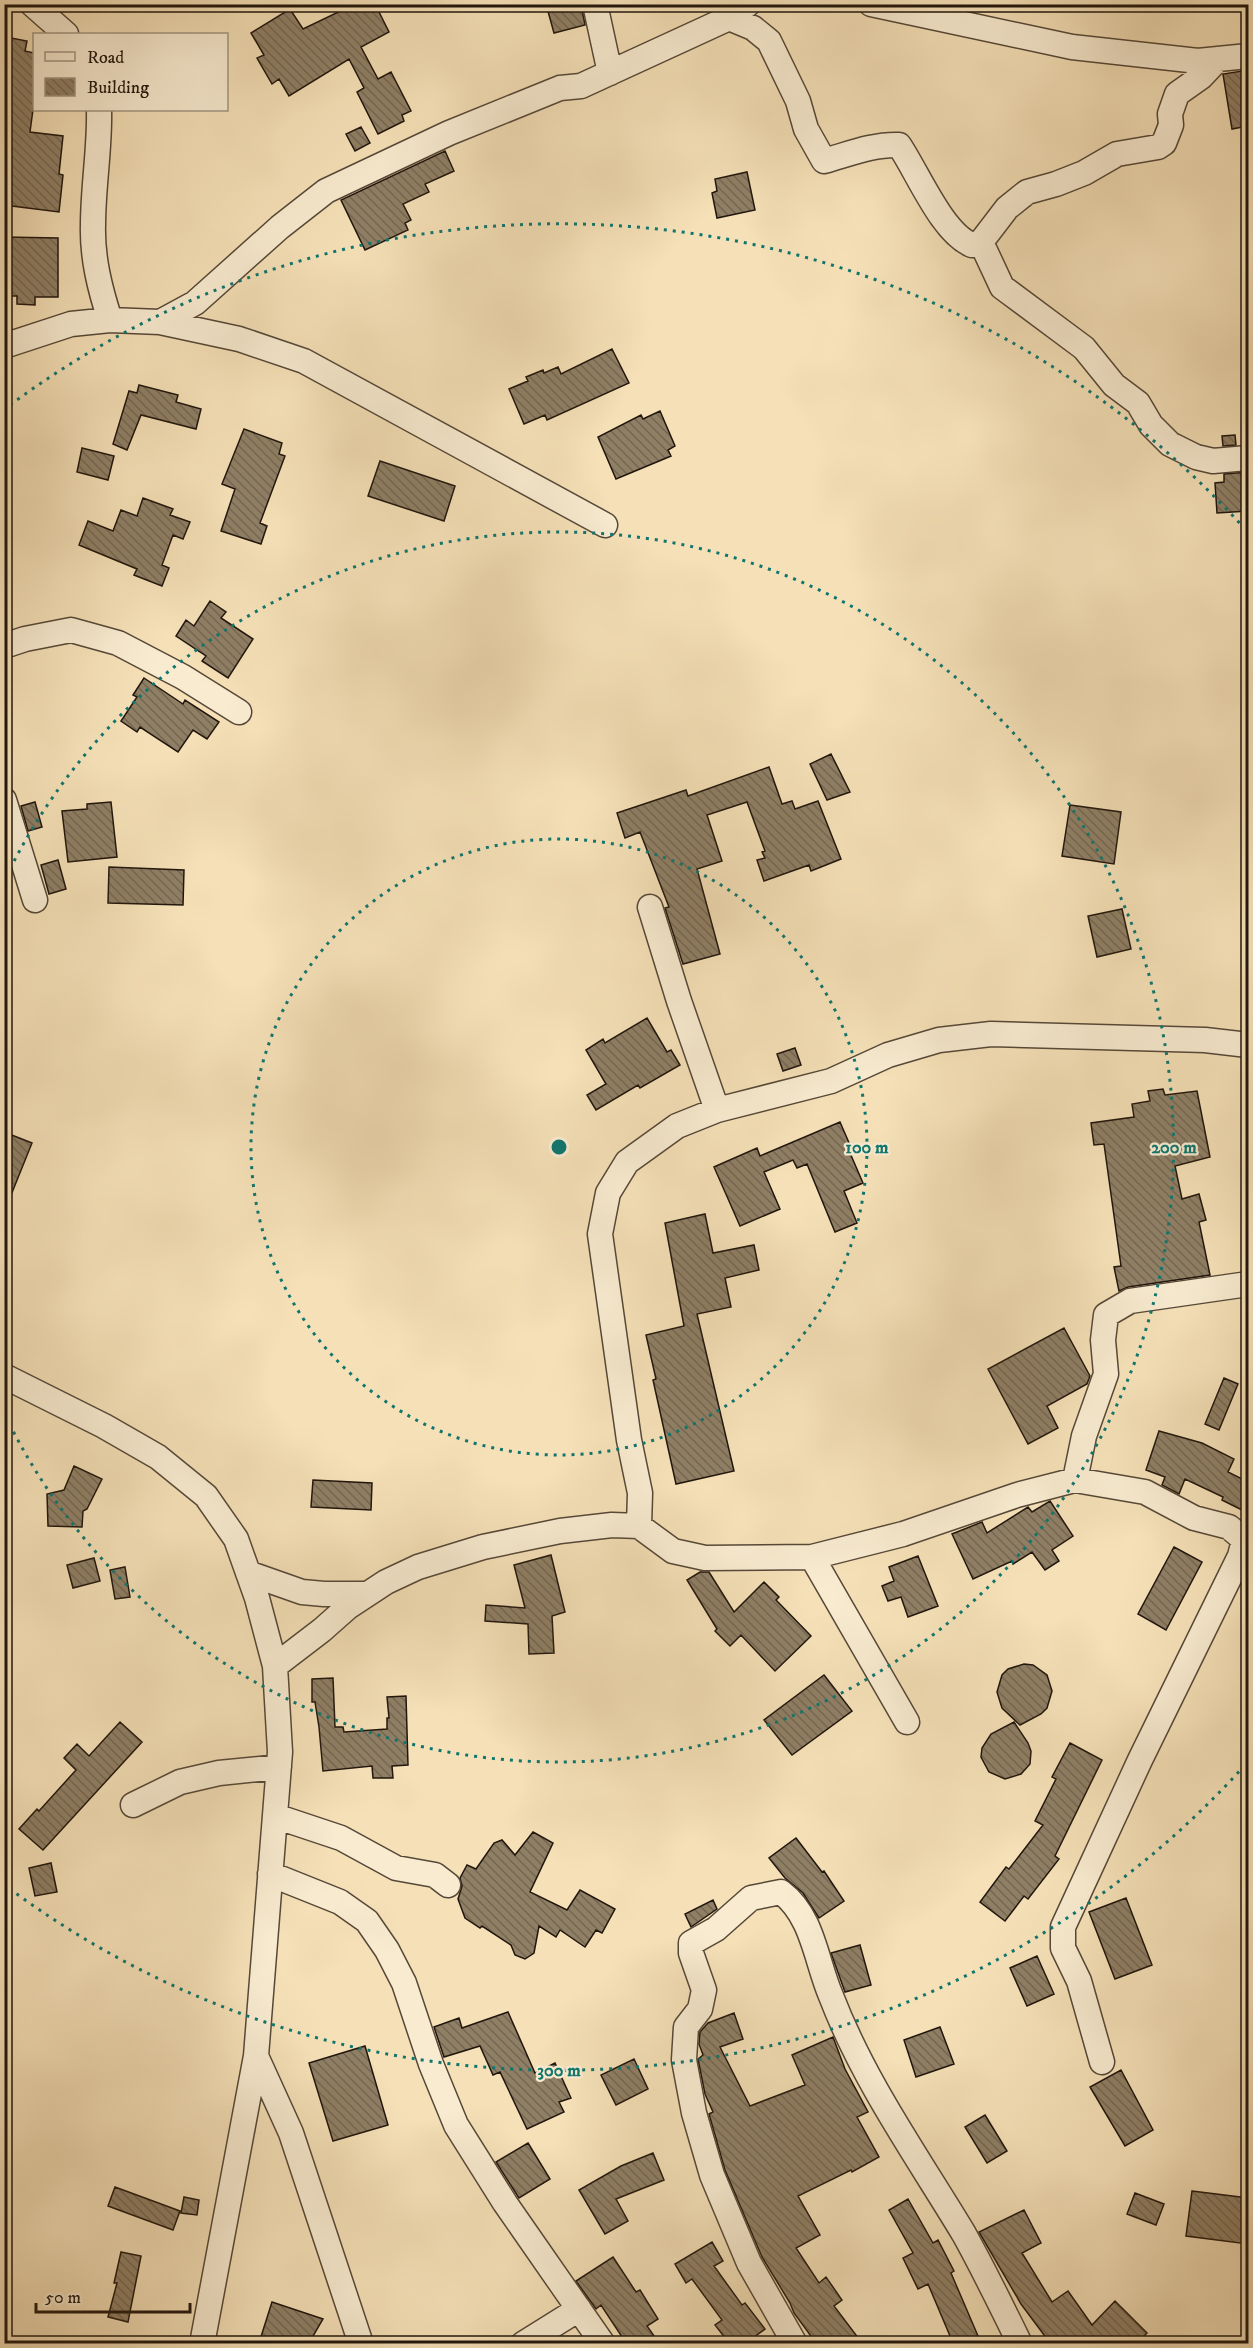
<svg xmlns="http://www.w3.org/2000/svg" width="1253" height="2348" font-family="'IM FELL DW Pica',serif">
	<defs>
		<pattern id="building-back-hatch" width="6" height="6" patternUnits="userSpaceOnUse" patternTransform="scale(1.5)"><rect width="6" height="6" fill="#8f7f65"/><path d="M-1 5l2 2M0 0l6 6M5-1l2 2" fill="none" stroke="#746752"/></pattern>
	</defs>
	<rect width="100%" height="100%" fill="#f5e0b7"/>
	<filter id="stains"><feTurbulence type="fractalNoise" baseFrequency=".00333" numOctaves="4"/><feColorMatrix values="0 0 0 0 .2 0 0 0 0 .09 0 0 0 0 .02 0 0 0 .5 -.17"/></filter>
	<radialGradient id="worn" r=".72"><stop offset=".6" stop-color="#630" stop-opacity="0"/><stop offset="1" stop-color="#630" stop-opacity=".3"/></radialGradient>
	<path fill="url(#building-back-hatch)" stroke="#21160d" stroke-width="1.5" d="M355 4H375L389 32 361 47 378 79 391 72 411 111 402 115 404 121 378 134 357 92 364 88 349 59 289 96 279 79 272 84 257 58 264 55 251 33 290 9 303 29Z
		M546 4H581L585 25 554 33Z
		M11 38 27 41 25 51 34 53V102L30 132 63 136 59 174 63 175 59 212 4 205V145L9 104H4V79Z
		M1242 71 1248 126 1232 129 1223 74Z
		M361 127 370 143 355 151 346 134Z
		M445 151 454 171 425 184 429 192 403 204 411 220 405 223 408 230 365 250 341 200Z
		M747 172 755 210 717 218 712 193 717 191 715 179Z
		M4 237 58 238V297H35V305L17 304V296H4Z
		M612 349 629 383 547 420 545 415 524 424 509 389 528 381 526 377 543 370 544 373 558 367 561 374Z
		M139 385 178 395 176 402 201 409 196 429 141 415 127 450 113 444 129 391 137 393Z
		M660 411 675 446 668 450 671 456 616 479 598 437 641 415 643 419Z
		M244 429 282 443 279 454 285 456 260 523 267 526 261 544 221 531 235 489 222 484Z
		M1235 435 1236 445 1223 446 1222 436Z
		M82 448 114 456 108 480 77 472Z
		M380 461 455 486 444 521 368 496Z
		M1248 472V511L1217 513 1215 483 1224 482V474Z
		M143 498 173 509 170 515 190 522 183 539 173 535 162 565 169 568 162 586 134 575 137 569 79 545 88 521 113 531 121 510 137 516Z
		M210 601 226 612 221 618 253 639 228 678 202 661 206 656 176 636 186 620 194 626Z
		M144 678 183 704 185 700 219 722 207 739 193 730 178 752 140 727 137 732 121 721 137 697 133 695Z
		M831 754 850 792 827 800 810 764Z
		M769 767 782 804 792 801 795 809 818 801 841 859 811 871 809 865 764 881 757 860 765 858 762 852 765 851 747 802 707 815 722 861 697 869 720 954 683 964 665 908 669 907 640 832 625 838 617 813 686 790 688 796Z
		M35 802 42 827 28 831 21 806Z
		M111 802 117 857 68 862 62 811 87 809V804Z
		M1070 805 1121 812 1114 864 1062 856Z
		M58 860 66 889 49 894 41 865Z
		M109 867 184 870 183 905 108 903Z
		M1122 909 1131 949 1097 957 1088 916Z
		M647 1018 667 1052 671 1050 680 1065 640 1088 638 1085 596 1110 587 1095 606 1084 586 1050 603 1039 605 1043Z
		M795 1048 801 1065 783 1071 777 1054Z
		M1163 1089 1165 1095 1197 1091 1210 1157 1175 1166 1182 1199 1199 1194 1206 1220 1199 1222 1210 1275 1128 1287 1119 1291 1114 1267 1121 1266 1104 1144 1094 1145 1091 1123 1134 1117 1132 1104 1150 1101 1148 1091Z
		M840 1122 850 1145 847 1146 863 1183 844 1191 857 1223 835 1232 807 1164 797 1168 793 1160 764 1172 780 1209 740 1226 714 1167 757 1148 760 1156Z
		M4 1132 32 1143 5 1210H4Z
		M705 1214 713 1253 754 1245 759 1270 725 1278 731 1307 697 1314 734 1471 676 1484 653 1380 656 1379 646 1335 684 1326 665 1223Z
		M1064 1328 1090 1376 1087 1384 1047 1406 1058 1428 1028 1444 988 1369Z
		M1224 1378 1238 1384 1219 1430 1205 1424Z
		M1159 1431 1202 1443 1234 1459 1228 1472 1248 1482V1513L1222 1500 1223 1497 1185 1479 1179 1494 1162 1485 1165 1477 1146 1470Z
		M74 1466 102 1479 87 1509 83 1511 82 1527 48 1526 47 1494 64 1490Z
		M313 1480 372 1483 371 1510 311 1507Z
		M1050 1501 1073 1536 1052 1550 1059 1561 1045 1570 1032 1552 1013 1564 1012 1561 973 1579 952 1534 982 1522 987 1533 1028 1507 1032 1512Z
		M1174 1547 1202 1562 1166 1630 1138 1614Z
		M551 1555 565 1612 552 1616 554 1653 529 1654 528 1624 485 1621 486 1605 525 1608 514 1565Z
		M918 1556 938 1606 908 1617 901 1597 888 1601 882 1586 894 1581 889 1567Z
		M94 1558 100 1581 73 1588 67 1565Z
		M125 1567 130 1597 115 1599 110 1570Z
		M700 1572H709L734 1612 764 1582 779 1597 776 1600 811 1636 775 1671 741 1635 730 1646 715 1631 717 1629 687 1580Z
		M1024 1664 1033 1665 1047 1675 1052 1691 1047 1708 1041 1714 1020 1725 1002 1708 997 1692 1002 1675 1008 1669Z
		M824 1675 852 1711 792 1755 764 1720Z
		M333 1678 335 1727H343L344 1732 387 1729V1718H389L387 1697 406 1696 408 1765 392 1766 393 1778H373L372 1766 323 1771 319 1727 315 1702H312V1679Z
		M120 1722 142 1742 43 1850 19 1829 37 1809 39 1811 76 1770 64 1758 77 1744 89 1756Z
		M1014 1722 1028 1743 1031 1751 1030 1764 1021 1774 1005 1779 989 1772 981 1757 982 1748 991 1734Z
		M1070 1743 1102 1760 1055 1856 1059 1859 1028 1899 1024 1896 1005 1921 980 1902 1006 1867 1009 1869 1043 1825 1035 1821 1056 1779 1052 1777Z
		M533 1832 553 1843 530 1892 567 1910 580 1890 615 1909 602 1933 596 1930 585 1947 560 1930 556 1937 539 1926 534 1953 525 1959 515 1955 511 1945 482 1926 480 1928 465 1918 458 1899 462 1886 460 1878 467 1865 476 1869 494 1843 502 1840 515 1855Z
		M796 1838 822 1872 824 1871 844 1901 819 1918 803 1893 785 1878 769 1858Z
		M51 1863 57 1892 35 1896 29 1868Z
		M1126 1898 1152 1965 1115 1979 1089 1912Z
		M713 1900 717 1909 691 1927 685 1914Z
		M860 1945 871 1985 845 1992 831 1953Z
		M1037 1956 1054 1994 1027 2006 1010 1968Z
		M508 2012 535 2073 555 2063 571 2098 559 2102 564 2112 527 2129 500 2072 493 2075 480 2046 444 2057 434 2027 459 2018 462 2028Z
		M734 2013 743 2039 720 2047 750 2106 805 2085 792 2055 833 2037 845 2069 868 2112 857 2117 879 2157 852 2172 851 2170 798 2196 820 2235 796 2248 819 2283 826 2277 842 2300 834 2306 862 2343H816L794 2313 790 2303 762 2257 725 2170 709 2114 713 2112 705 2094 698 2059 703 2055 699 2044 700 2032 708 2023Z
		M940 2027 954 2064 916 2077 904 2040Z
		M365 2046 388 2125 333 2141 309 2063Z
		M634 2059 648 2089 616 2105 601 2075Z
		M1121 2070 1153 2130 1125 2146 1090 2087Z
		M985 2115 1007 2151 987 2163 965 2127Z
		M528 2143 550 2179 519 2198 496 2162Z
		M653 2153 664 2180 616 2199 628 2221 605 2234 579 2190 621 2166Z
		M115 2187 180 2211 173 2230 108 2206Z
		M1192 2191 1248 2198V2244L1186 2236Z
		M1135 2193 1164 2204 1156 2225 1127 2214Z
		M184 2197 199 2200 197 2215 181 2213Z
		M908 2199 933 2243 938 2240 954 2271 951 2273 981 2343H953L928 2284 918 2289 903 2258 913 2253 889 2210Z
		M1024 2210 1041 2243 1022 2253 1052 2302 1068 2291 1092 2325 1115 2301 1147 2333 1137 2343H1050L1021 2304 979 2232Z
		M712 2242 723 2261 714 2266 742 2305 745 2303 765 2329 746 2343H729L715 2325 722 2320 692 2279 686 2283 675 2264Z
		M121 2252 141 2256 128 2322 108 2317 117 2283H114Z
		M613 2257 636 2292 640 2290 658 2319 647 2326 659 2343H626L601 2305 596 2309 576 2281Z
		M272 2302 323 2319 309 2343H259Z"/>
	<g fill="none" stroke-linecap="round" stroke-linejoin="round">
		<defs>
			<path id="minor" d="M32 4 66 34
				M595 4 610 73
				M871 4 1072 47 1198 61 1248 56
				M729 18 753 28 769 41 798 101 806 129 824 161C849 154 873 144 899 145 918 173 942 233 972 245L981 242 1007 208 1027 192 1056 184 1084 173 1117 154 1158 147 1164 143 1171 125 1170 114 1177 94 1201 77 1218 59
				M99 110C100 148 93 186 93 225 92 258 100 289 110 320
				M981 242 1002 287 1084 348 1114 385 1138 403 1151 425 1170 444 1196 457 1213 461 1248 458
				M160 322 195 303 280 227 326 191 449 133 560 88 581 86 729 18 748 4
				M4 346 71 324 110 320 160 322 239 339 304 361 605 525
				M4 646 25 639 71 630 118 643 183 677 239 712
				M4 800 35 900
				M650 907 679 1001 717 1110
				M4 1376 104 1426 158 1457 206 1496 236 1539 257 1598 275 1666 280 1752 256 2056 202 2344
				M1075 1480 1084 1436 1106 1374 1103 1340 1106 1315 1130 1301 1248 1284
				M639 1526 640 1493 629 1440 600 1234 608 1193 627 1162 677 1126 717 1110 831 1081 888 1055 939 1040 991 1034 1205 1040 1248 1045
				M812 1557 907 1722
				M248 1573 302 1592 324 1594H366
				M275 1666 322 1630 348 1607 386 1582 418 1567 483 1547 560 1531 612 1525 639 1526 673 1551 705 1558 812 1557 903 1534 1017 1495 1075 1480 1145 1492 1194 1518 1229 1527 1248 1543
				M133 1805 180 1782 219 1773 279 1767
				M275 1816 341 1838 396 1868 435 1875 448 1885
				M270 1874 340 1902 367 1921 387 1950 404 1983 431 2064 456 2125 505 2203 603 2344
				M256 2056 291 2133 361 2344
				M1102 2062 1079 1981 1063 1948V1927L1140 1760 1240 1556 1244 1540
				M523 2344 579 2309
				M795 2344 749 2263 712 2175 694 2113 684 2060 686 2027 700 2009 704 1990 691 1953V1943L716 1929 751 1898 781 1892C813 1916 816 1961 831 1996 864 2082 917 2156 964 2234 984 2270 1002 2307 1020 2344"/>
		</defs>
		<use href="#minor" stroke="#564838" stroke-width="27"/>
		<use href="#minor" stroke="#f8ebd0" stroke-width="24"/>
	</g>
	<g fill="none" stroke="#0f766e" stroke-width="3" stroke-dasharray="3 6">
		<circle cx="559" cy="1147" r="308"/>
		<path d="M6 877A615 615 0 1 1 6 1417"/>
		<path d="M1245 1765A923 923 0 0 1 10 1889M10 405A923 923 0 0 1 1245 529"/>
	</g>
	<circle cx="559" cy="1147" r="9" fill="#0f766e" stroke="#f8ebd0" stroke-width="3"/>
	<g font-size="18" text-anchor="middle" font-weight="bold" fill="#0f766e" stroke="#f8ebd0" stroke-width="4.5" stroke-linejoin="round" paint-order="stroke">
		<text x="867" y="1153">100 m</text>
		<text x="1174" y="1153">200 m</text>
		<text x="559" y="2076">300 m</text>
	</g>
	<rect width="1253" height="2348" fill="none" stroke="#f5e0b7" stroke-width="24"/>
	<rect x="6" y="6" width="1241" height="2336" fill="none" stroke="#21160d" stroke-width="3"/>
	<rect x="12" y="12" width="1229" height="2324" fill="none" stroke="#21160d" stroke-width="1.5"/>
	<rect x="33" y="33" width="195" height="78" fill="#f8ebd0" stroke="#a29682" stroke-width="1.5"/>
	<rect x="45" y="52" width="30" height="9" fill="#f8ebd0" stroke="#a29682" stroke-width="1.5"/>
	<text x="87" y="63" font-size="18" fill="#21160d">Road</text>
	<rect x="45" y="78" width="30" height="18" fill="url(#building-back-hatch)" stroke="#a29682" stroke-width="1.5"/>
	<text x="87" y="93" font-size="18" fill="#21160d">Building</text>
	<path d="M36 2303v9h154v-9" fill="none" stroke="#21160d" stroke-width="3"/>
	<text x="45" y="2303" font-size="18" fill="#21160d" stroke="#f8ebd0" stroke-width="4.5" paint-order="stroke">50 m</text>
	<rect width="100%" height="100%" filter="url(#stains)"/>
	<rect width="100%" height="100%" fill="url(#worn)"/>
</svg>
